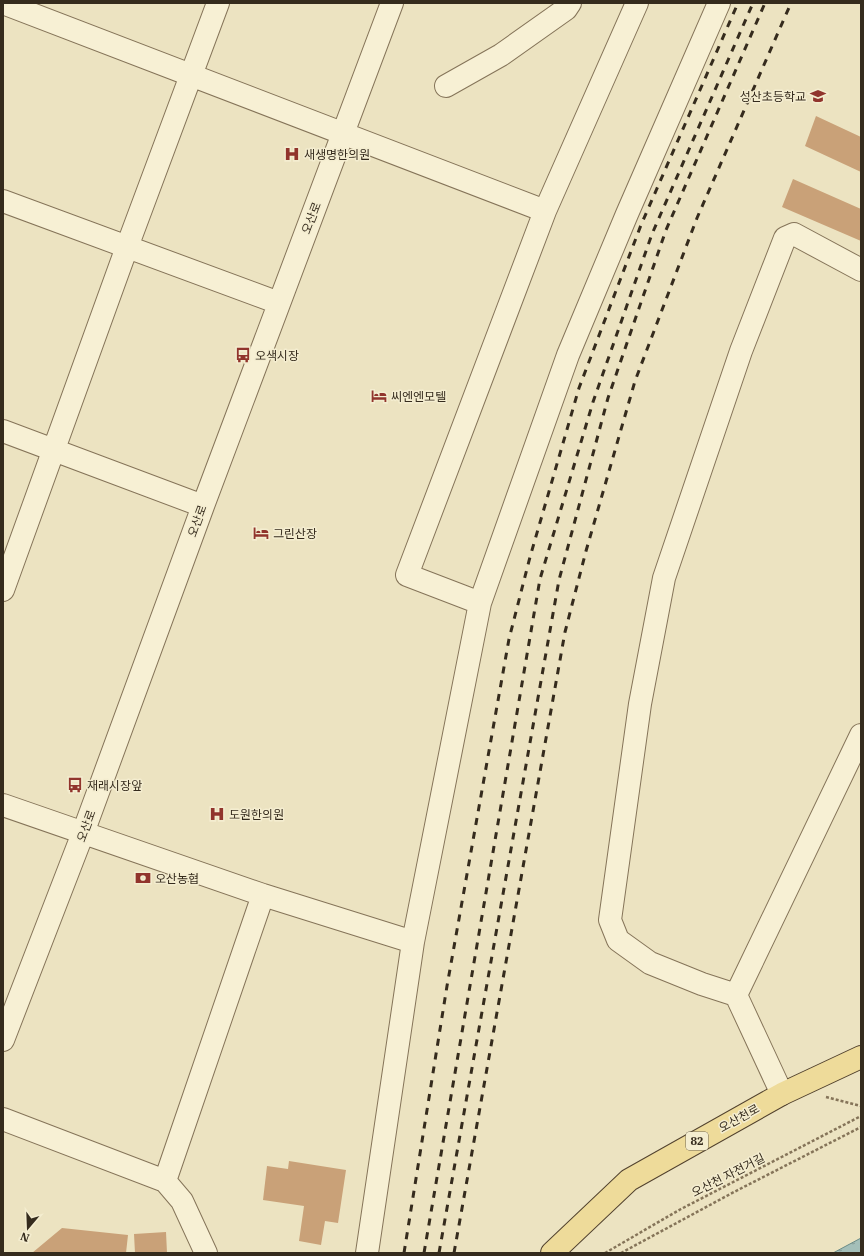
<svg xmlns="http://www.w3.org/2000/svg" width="864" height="1256" font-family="'IBM Plex Serif','Noto Sans KR',serif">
	<defs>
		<pattern id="water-ripples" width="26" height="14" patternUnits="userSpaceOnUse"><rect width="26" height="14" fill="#a4bfb9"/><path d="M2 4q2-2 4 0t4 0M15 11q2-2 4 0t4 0" fill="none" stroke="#869b96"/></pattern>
	</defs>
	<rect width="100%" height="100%" fill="#ece3c1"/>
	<path fill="url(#water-ripples)" stroke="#6b8c87" d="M861 1238V1253H833Z"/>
	<path fill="#c9a178" d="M816 116 861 137V172L805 146Z
		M793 179 861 209V241L782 207Z
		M289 1161 346 1170 338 1223 325 1221 321 1245 299 1241 304 1206 263 1200 267 1166 288 1169Z
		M62 1228 128 1235 126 1253H32Z
		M166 1232 167 1253H135L134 1234Z"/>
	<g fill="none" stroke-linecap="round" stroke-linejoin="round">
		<defs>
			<path id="minor" d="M3 3 545 211
				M446 86 501 55 566 9 570 3
				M3 201 279 303
				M3 431 203 506
				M3 590 127 247 218 3
				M480 603 407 575 545 211 637 3
				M3 805 263 895 413 942
				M736 995 702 984 650 963 618 940 610 920 640 704 664 578 741 351 785 238 794 234 861 270
				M3 1040 83 833 203 506 392 3
				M782 1094 736 995 861 735
				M3 1119 165 1181
				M206 1253 182 1201 165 1181 263 895
				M367 1253 413 942 480 603 568 355 627 214 719 3"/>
			<path id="major" d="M552 1253 629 1180 782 1094 861 1057"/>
		</defs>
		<use href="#minor" stroke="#857459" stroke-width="24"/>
		<use href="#major" stroke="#52422e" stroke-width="24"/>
		<path stroke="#857459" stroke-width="2.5" stroke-dasharray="3 2" stroke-linecap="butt" d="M826 1097 861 1106
			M605 1253 681 1209 861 1116
			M621 1253 734 1192 861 1127"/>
		<use href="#minor" stroke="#f7f0d4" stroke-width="22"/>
		<use href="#major" stroke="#eedb9a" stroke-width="22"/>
		<path stroke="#352b1d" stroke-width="3" stroke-dasharray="7 7" stroke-linecap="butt" d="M404 1253 447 986 509 639 530 557 579 388 641 225 738 3
			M424 1253 540 579 593 402 652 234 753 3
			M439 1253 559 580 608 398 666 230 765 3
			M454 1253 565 632 586 551 635 381 697 218 791 3"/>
	</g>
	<defs>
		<symbol id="school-bare" viewBox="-9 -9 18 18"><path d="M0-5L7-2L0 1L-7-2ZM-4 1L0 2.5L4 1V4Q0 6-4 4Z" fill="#91342c" stroke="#f4edd0" stroke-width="2.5" paint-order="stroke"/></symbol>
		<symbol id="hospital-bare" viewBox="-9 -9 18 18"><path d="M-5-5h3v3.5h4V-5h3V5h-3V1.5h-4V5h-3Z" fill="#91342c" stroke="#f4edd0" stroke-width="2.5" paint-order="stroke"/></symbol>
		<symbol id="bus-bare" viewBox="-9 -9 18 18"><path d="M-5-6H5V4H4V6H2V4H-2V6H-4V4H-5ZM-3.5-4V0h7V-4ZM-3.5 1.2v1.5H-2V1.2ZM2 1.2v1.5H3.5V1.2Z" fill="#91342c" stroke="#f4edd0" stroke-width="2.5" paint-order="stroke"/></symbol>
		<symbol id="hotel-bare" viewBox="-9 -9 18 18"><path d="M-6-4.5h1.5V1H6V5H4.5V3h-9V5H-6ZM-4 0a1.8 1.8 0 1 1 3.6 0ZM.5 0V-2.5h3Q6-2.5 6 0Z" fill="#91342c" stroke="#f4edd0" stroke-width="2.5" paint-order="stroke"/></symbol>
		<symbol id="bank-bare" viewBox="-9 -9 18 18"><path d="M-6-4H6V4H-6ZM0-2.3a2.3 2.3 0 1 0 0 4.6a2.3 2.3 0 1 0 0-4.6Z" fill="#91342c" stroke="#f4edd0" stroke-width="2.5" paint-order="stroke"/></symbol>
	</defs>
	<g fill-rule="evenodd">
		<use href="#school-bare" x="807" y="85" width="22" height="22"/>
		<use href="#hospital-bare" x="281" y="143" width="22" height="22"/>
		<use href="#bus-bare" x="232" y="344" width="22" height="22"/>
		<use href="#hotel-bare" x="368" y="385" width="22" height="22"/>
		<use href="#hotel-bare" x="250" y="522" width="22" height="22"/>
		<use href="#bus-bare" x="64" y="774" width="22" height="22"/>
		<use href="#hospital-bare" x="206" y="803" width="22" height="22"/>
		<use href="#bank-bare" x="132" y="867" width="22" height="22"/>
	</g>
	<g text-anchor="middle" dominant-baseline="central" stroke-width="3" stroke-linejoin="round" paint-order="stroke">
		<rect fill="#f4edd0" stroke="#6e6553" stroke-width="1" x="686" y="1132" width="22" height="18" rx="3"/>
		<g font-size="11" font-weight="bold" fill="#352b1d">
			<text x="697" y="1141">82</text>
		</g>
		<g font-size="12" fill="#352b1d" stroke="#f4edd0" text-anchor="start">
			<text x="806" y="96" text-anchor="end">성산초등학교</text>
			<text x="304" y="154">새생명한의원</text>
			<text x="255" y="355">오색시장</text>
			<text x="391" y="396">씨엔엔모텔</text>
			<text x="273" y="533">그린산장</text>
			<text x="87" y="785">재래시장앞</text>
			<text x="229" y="814">도원한의원</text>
			<text x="155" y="878">오산농협</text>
		</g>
		<g font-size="12" fill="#352b1d" stroke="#f4edd0">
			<text transform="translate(311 218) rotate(-69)">오산로</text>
			<text transform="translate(197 521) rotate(-70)">오산로</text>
			<text transform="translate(86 826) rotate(-70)">오산로</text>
			<text transform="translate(739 1118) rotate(-29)">오산천로</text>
			<text transform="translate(728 1175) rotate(-27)">오산천 자전거길</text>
		</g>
	</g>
	<rect width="864" height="1256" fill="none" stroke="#352b1d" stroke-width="8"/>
	<g transform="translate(28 1228) rotate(199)" stroke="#f4edd0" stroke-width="3" paint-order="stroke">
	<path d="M0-3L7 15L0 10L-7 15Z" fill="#352b1d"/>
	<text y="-6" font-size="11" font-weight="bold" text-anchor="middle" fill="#352b1d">N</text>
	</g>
</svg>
